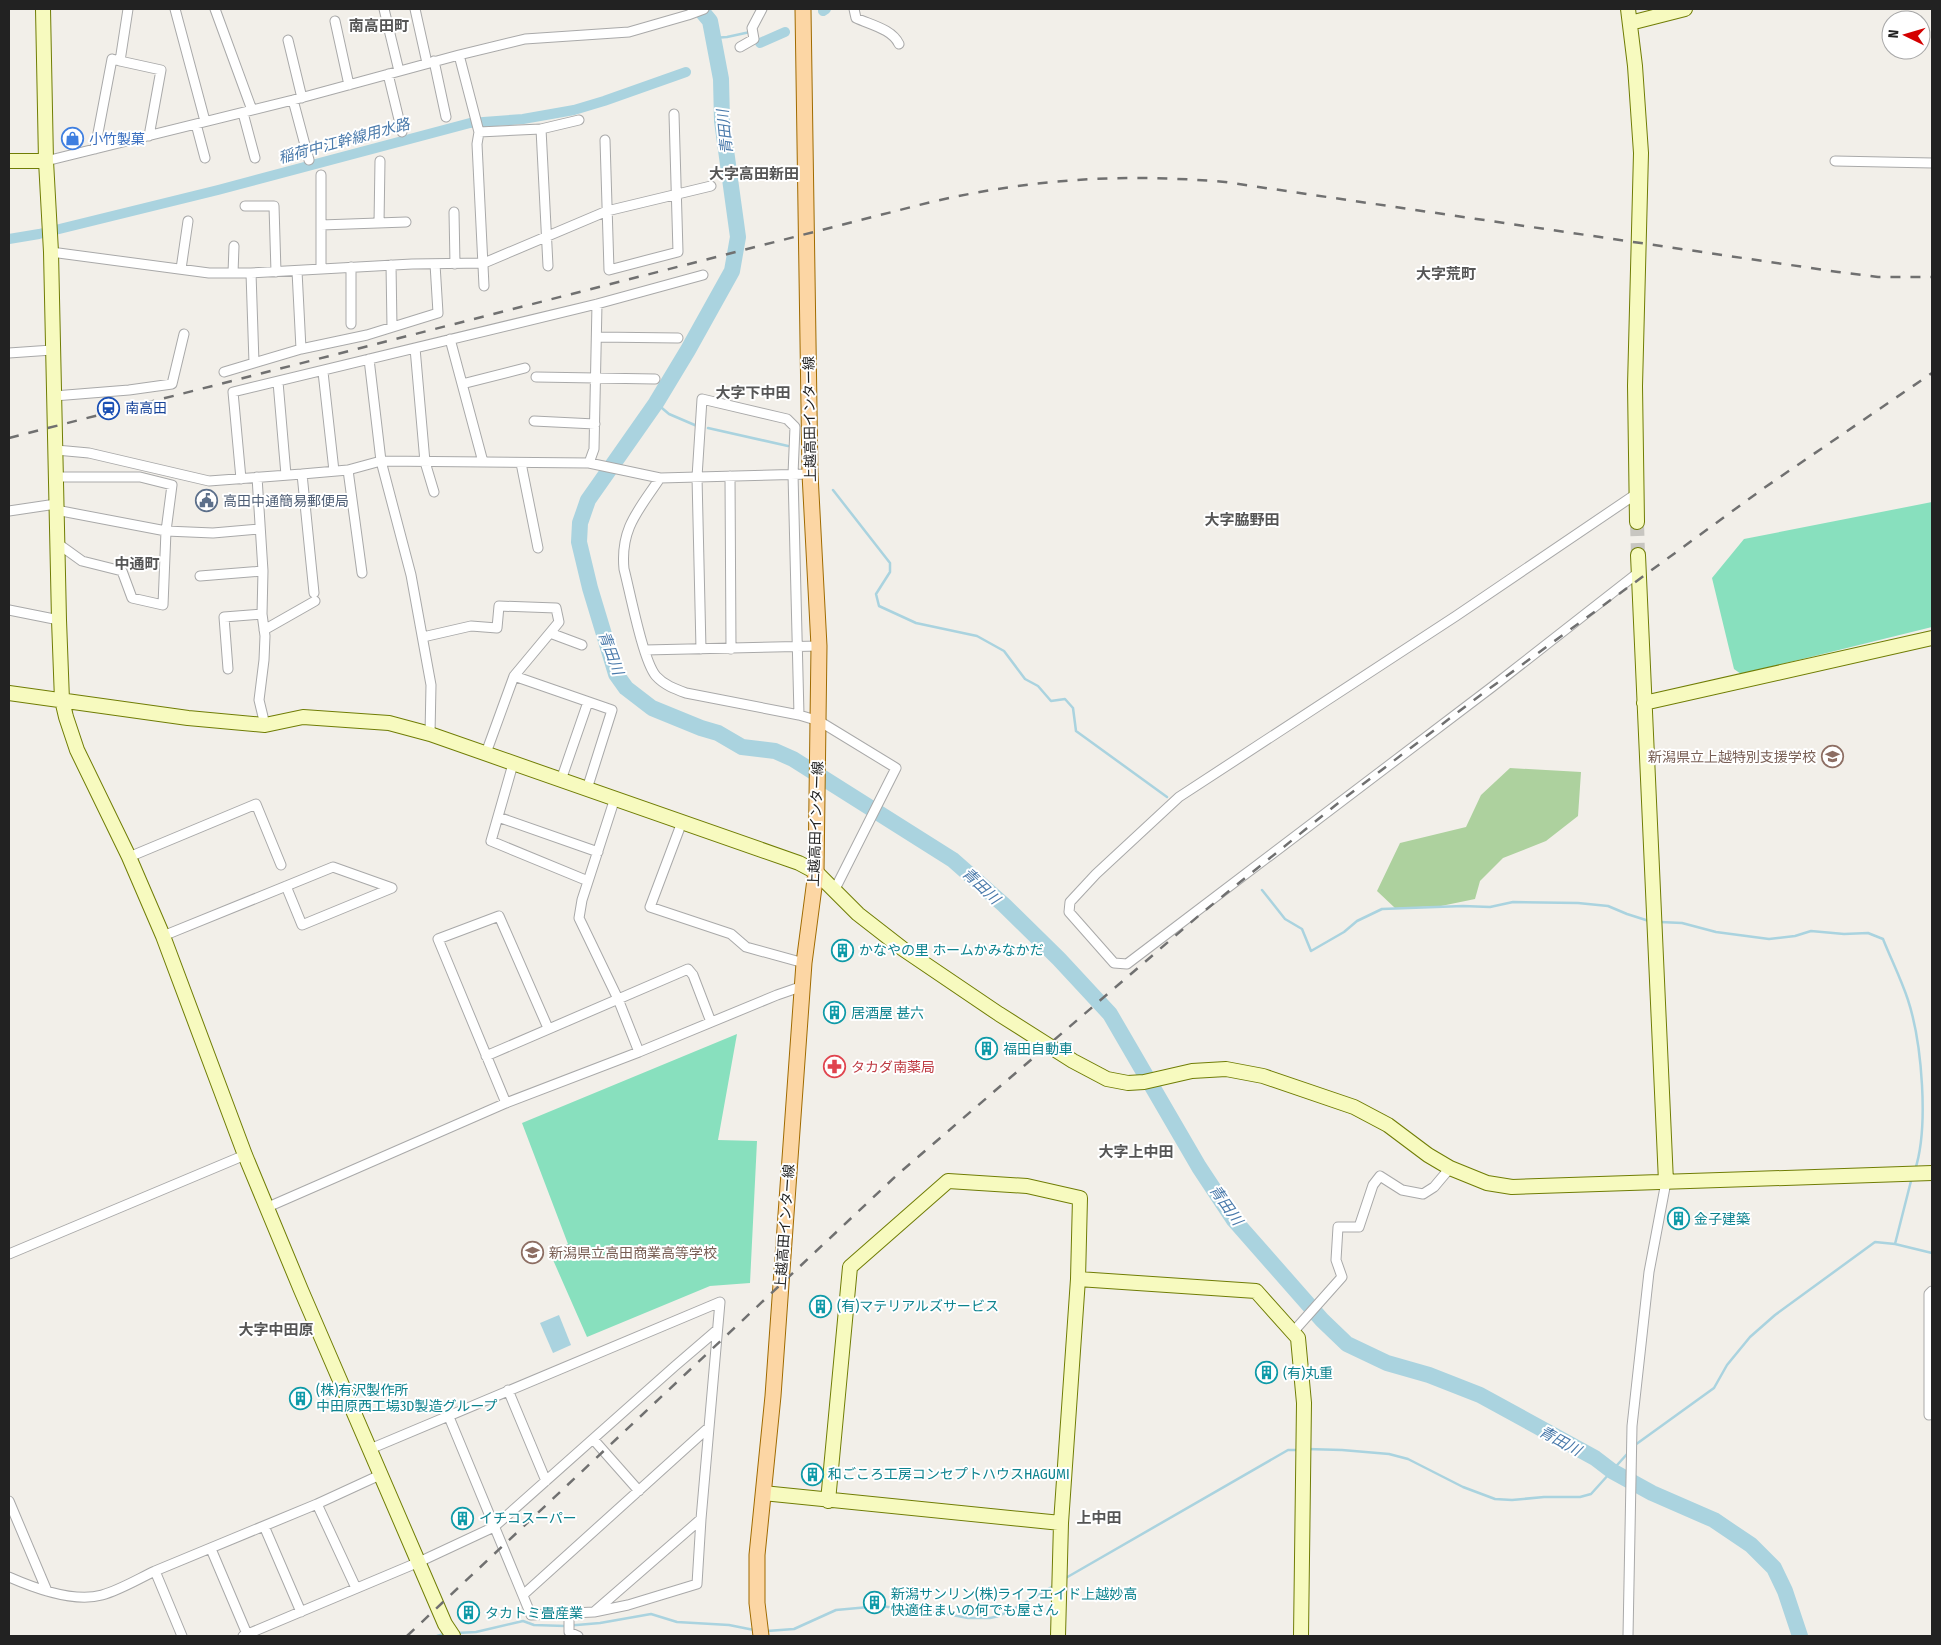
<svg xmlns="http://www.w3.org/2000/svg" width="1941" height="1645" font-family="'Fira Sans Condensed','Noto Sans JP',sans-serif">
	<rect width="100%" height="100%" fill="#f2efe9"/>
	<path fill="#add19e" d="M1510 768 1581 772 1578 816 1546 841 1503 858 1480 881 1475 899 1441 906 1395 908 1377 891 1400 843 1466 827 1481 795Z"/>
	<path fill="#88e0be" d="M1932 502V627L1741 674 1734 669 1712 578 1744 539Z
		M737 1034 718 1140 757 1141 750 1283 710 1286 587 1337 550 1253 568 1244 522 1123Z"/>
	<path fill="#aad3df" d="M559 1315 571 1345 553 1353 540 1323Z"/>
	<g fill="none" stroke-linecap="round" stroke-linejoin="round">
		<path stroke="#aad3df" stroke-width="2.5" d="M713 38 727 37 750 32
			M760 40V43
			M656 403 669 414 697 426
			M708 428 788 446
			M833 490 890 563V572L876 594 879 606 916 623 977 636 1004 651 1025 679 1038 686 1051 701 1065 699 1073 708 1076 731 1167 797
			M1262 890 1285 919 1302 929 1311 951 1344 932 1357 921 1382 909 1463 906 1490 907 1513 902 1578 903 1608 906 1627 914 1649 921
			M1660 922 1682 923 1716 932 1769 939 1795 936 1811 931 1844 934 1868 933 1883 939C1891 959 1901 979 1908 1000 1922 1043 1929 1127 1915 1170
			M1895 1244 1912 1177
			M1635 1445 1714 1388 1727 1365 1750 1337 1775 1315 1875 1242 1895 1244 1932 1253
			M1307 1449 1342 1450 1389 1454 1408 1459 1463 1487 1495 1499 1512 1500 1544 1497H1580L1591 1494 1628 1453
			M1064 1579 1288 1450H1299
			M767 1631 794 1629 836 1610 880 1606 947 1614 968 1618H990L999 1616 1021 1605 1055 1585
			M457 1633 476 1632 523 1621 534 1625 565 1626 600 1623 651 1614 677 1622 729 1625 754 1630
			M437 1636 444 1634"/>
		<path stroke="#aad3df" stroke-width="10" d="M823 11 826 9
			M760 43 785 32
			M9 239 39 234 218 190 470 123 523 119 574 110 604 101 686 72"/>
		<path stroke="#aad3df" stroke-width="16" d="M700 9 710 21 721 79 722 121 738 237 732 271 688 350 656 403 588 500 580 523 579 542 590 588 616 674 626 688 652 708 701 728 718 733 742 747 775 751 793 759 953 860 1004 905 1059 959 1110 1014 1199 1167 1234 1220 1322 1320 1347 1344 1387 1363 1429 1375 1480 1395 1595 1458 1612 1471 1652 1493 1714 1520 1751 1545 1774 1568 1785 1591 1800 1636"/>
		<path stroke="#c8c6c1" stroke-width="14" stroke-dasharray="14 7" stroke-linecap="butt" d="M1637 522 1638 555"/>
		<defs>
			<path id="street" d="M128 9 120 61 161 70 149 136
				M175 9 205 121
				M215 9 252 110
				M384 9 399 71
				M415 9 427 63
				M854 9 856 18C871 25 892 29 899 44
				M335 21 349 85
				M288 40 302 98
				M740 47 754 39 752 28 762 9
				M459 55 525 39 629 32 688 15 704 9
				M434 61 446 117
				M388 74 402 132
				M293 100 309 160
				M243 113 255 158
				M196 124 205 158
				M541 129 579 120
				M605 140 609 270 678 252 674 114
				M95 149 112 59 120 61
				M46 161 293 100 459 55 479 132
				M1835 161 1932 163
				M245 206H274L276 272
				M454 212 455 264
				M379 223 380 161
				M321 225 406 222
				M51 252 209 273H251L412 264 484 263 607 211 711 186
				M391 265 392 327
				M351 267V324
				M321 268V175
				M181 269 188 221
				M233 273 234 246
				M484 286 477 144 479 132 541 129 548 266
				M597 337 678 338
				M450 339 483 462
				M415 348 425 462 434 492
				M301 349 367 335 438 313 435 264
				M9 353 52 350
				M369 359 381 461 411 575 431 685 430 734
				M254 363 301 349 297 271
				M224 372 254 363 251 273
				M323 372 334 471
				M536 377 655 379
				M278 382 286 475
				M462 384 525 368
				M54 396 129 390 172 384 184 334
				M534 421 595 424
				M56 450 89 453 209 481 302 474 314 593
				M521 463 538 548
				M589 463 594 449 597 304
				M348 470 381 461 589 463 660 478 810 474
				M302 474 348 470 362 573
				M730 476 731 649
				M56 477H140L172 485 166 531 163 605 132 598 122 571 82 561 57 543
				M257 477 263 571 262 614 265 636 264 660 259 700 265 725
				M660 478C639 510 620 528 624 569 630 592 643 661 656 676 664 685 675 689 686 693L799 715 819 721 896 768 834 891
				M241 479 233 392 597 304 703 275
				M1636 494 1456 616 1179 797 1096 874 1070 902 1069 912 1114 963 1127 964 1492 687 1639 572
				M56 510 166 531 213 533 260 529
				M9 511 56 504
				M200 576 263 571
				M9 610 59 620
				M264 630 315 601
				M550 633 582 645
				M423 637 471 626 497 628 499 606 556 608 559 622 514 676
				M701 649 697 477 702 399 787 419 795 427 793 474 799 715
				M645 650 819 646
				M228 669 224 617 262 614
				M486 753 514 676 612 710 587 789
				M513 764 491 841 588 881
				M561 780 588 702
				M615 798 582 900 579 918 618 999 639 1052
				M498 817 598 852
				M682 822 650 907 731 934 746 947 804 963
				M129 857 256 804 281 865
				M163 936 333 867 392 888 302 925 286 886
				M486 1056 688 969 693 975 711 1022
				M506 1103 438 939 499 916 548 1028
				M268 1207 506 1103 639 1052 777 995 803 986
				M9 1254 245 1155
				M1293 1332 1342 1277 1336 1260 1338 1227H1359L1373 1185 1380 1176 1402 1190 1423 1194 1434 1187 1450 1168
				M508 1390 546 1481
				M1929 1415V1294L1932 1291
				M593 1439 639 1491
				M370 1449 720 1302 701 1519 697 1584 628 1605 594 1612 531 1615 449 1417
				M9 1501 47 1591
				M317 1504 356 1588
				M264 1526 301 1612
				M211 1549 247 1634
				M9 1577C34 1588 74 1603 102 1595 120 1590 138 1579 155 1571
				M523 1595 708 1428
				M594 1612 701 1519
				M569 1613V1632L578 1636
				M182 1636 155 1571 317 1504 380 1475
				M243 1636 419 1562 494 1527 675 1366 717 1330
				M1628 1636 1632 1426 1649 1272 1666 1182"/>
			<path id="secondary" d="M43 9 46 161 51 252 59 620 62 700 66 717 77 750 129 857 163 936 245 1155 301 1290 445 1624 453 1636
				M1628 9 1635 66 1641 153 1635 386 1637 522
				M1630 23 1685 9
				M9 161H46
				M1638 555 1666 1182
				M9 693 188 718 265 725 303 717 389 723 430 734 799 863 816 872 858 914 903 949 999 1014 1073 1061 1107 1079 1128 1083 1144 1082 1192 1071 1226 1069 1263 1076 1354 1107 1388 1125 1428 1155 1450 1168 1487 1183 1512 1187 1932 1173
				M1644 703 1932 638
				M1078 1279 1256 1291 1298 1338 1304 1403 1301 1636
				M763 1493 1061 1523
				M828 1501 850 1267 948 1181 1027 1186 1080 1198 1078 1279 1061 1523 1058 1636"/>
			<path id="primary" d="M761 1636 757 1603V1555L773 1396 804 963 816 872 819 646 810 474 803 9"/>
		</defs>
		<use href="#street" stroke="#a9a9a9" stroke-width="11"/>
		<use href="#secondary" stroke="#707d05" stroke-width="16"/>
		<use href="#primary" stroke="#a06b00" stroke-width="17"/>
		<use href="#street" stroke="#fff" stroke-width="9"/>
		<use href="#secondary" stroke="#f7fabf" stroke-width="14"/>
		<use href="#primary" stroke="#fcd6a4" stroke-width="15"/>
		<path stroke="#707070" stroke-width="2.5" stroke-dasharray="10 10" stroke-linecap="butt" d="M9 438 931 202C1031 179 1122 173 1225 182L1838 272 1878 277H1932
			M407 1636 897 1175 1203 912 1342 800 1482 694 1764 488 1932 373"/>
	</g>
	<defs>
		<symbol id="shop-ring" viewBox="-11 -11 22 22"><circle r="9.5" fill="#fff" stroke="#3f7fe0" stroke-width="1.5"/><path d="M-5-2.5h2.3a2.7 3.5 0 0 1 5.4 0H5L5.5 6h-11ZM-1.5-2.5h3a1.5 2.3 0 0 0-3 0Z" fill="#3f7fe0"/></symbol>
		<symbol id="station-ring" viewBox="-11 -11 22 22"><circle r="9.5" fill="#fff" stroke="#1a4fb4" stroke-width="1.5"/><path d="M-3-6H3Q5-6 5-4V2Q5 4 3 4L4.5 6H3L1.5 4h-3L-3 6H-4.5L-3 4Q-5 4-5 2V-4Q-5-6-3-6ZM-3.5-4v3h7v-3ZM-3.5 1v1.5H-2V1ZM2 1v1.5H3.5V1Z" fill="#1a4fb4"/></symbol>
		<symbol id="civic-ring" viewBox="-11 -11 22 22"><circle r="9.5" fill="#fff" stroke="#5c6f8a" stroke-width="1.5"/><path d="M-.6-6.5H3V-4.5H.6V-3L4-1V1h2V6H-6V1h2V-1L-.6-3ZM-1.2 2.5V6h2.4V2.5Z" fill="#5c6f8a"/></symbol>
		<symbol id="school-ring" viewBox="-11 -11 22 22"><circle r="9.5" fill="#fff" stroke="#8d6e63" stroke-width="1.5"/><path d="M0-5L7-2L0 1L-7-2ZM-4 1L0 2.5L4 1V4Q0 6-4 4Z" fill="#8d6e63"/></symbol>
		<symbol id="building-ring" viewBox="-11 -11 22 22"><circle r="9.5" fill="#fff" stroke="#0f9aa8" stroke-width="1.5"/><path d="M-4-6H4V6H1V3H-1V6H-4ZM-2.5-4.3h1.7v1.8h-1.7ZM.8-4.3h1.7v1.8H.8ZM-2.5-1h1.7V.8h-1.7ZM.8-1h1.7V.8H.8Z" fill="#0f9aa8"/></symbol>
		<symbol id="pharmacy-ring" viewBox="-11 -11 22 22"><circle r="9.5" fill="#fff" stroke="#e0444e" stroke-width="1.5"/><path d="M-2-6h4v4h4v4h-4v4h-4v-4h-4v-4h4Z" fill="#e0444e"/></symbol>
	</defs>
	<g fill-rule="evenodd">
		<use href="#shop-ring" x="60" y="126" width="25" height="25"/>
		<use href="#station-ring" x="96" y="396" width="25" height="25"/>
		<use href="#civic-ring" x="194" y="488" width="25" height="25"/>
		<use href="#school-ring" x="1820" y="744" width="25" height="25"/>
		<use href="#building-ring" x="830" y="938" width="25" height="25"/>
		<use href="#building-ring" x="822" y="1000" width="25" height="25"/>
		<use href="#building-ring" x="974" y="1036" width="25" height="25"/>
		<use href="#pharmacy-ring" x="822" y="1054" width="25" height="25"/>
		<use href="#building-ring" x="1666" y="1206" width="25" height="25"/>
		<use href="#school-ring" x="520" y="1240" width="25" height="25"/>
		<use href="#building-ring" x="808" y="1294" width="25" height="25"/>
		<use href="#building-ring" x="1254" y="1360" width="25" height="25"/>
		<use href="#building-ring" x="288" y="1386" width="25" height="25"/>
		<use href="#building-ring" x="800" y="1462" width="25" height="25"/>
		<use href="#building-ring" x="450" y="1506" width="25" height="25"/>
		<use href="#building-ring" x="862" y="1590" width="25" height="25"/>
		<use href="#building-ring" x="456" y="1600" width="25" height="25"/>
	</g>
	<g text-anchor="middle" dominant-baseline="central" stroke-width="4" stroke-linejoin="round" paint-order="stroke">
		<g font-size="14" fill="#366cbe" stroke="#fff" text-anchor="start">
			<text x="89" y="139">小竹製菓</text>
		</g>
		<g font-size="14" fill="#164399" stroke="#fff" text-anchor="start">
			<text x="125" y="408">南高田</text>
		</g>
		<g font-size="14" fill="#222" stroke="#fff">
			<text transform="translate(810 419) rotate(-91)">上越高田インター線</text>
			<text transform="translate(816 824) rotate(-88)">上越高田インター線</text>
			<text transform="translate(785 1227) rotate(-86)">上越高田インター線</text>
		</g>
		<g font-size="14" fill="#4e5e75" stroke="#fff" text-anchor="start">
			<text x="223" y="501">高田中通簡易郵便局</text>
		</g>
		<g font-size="14" fill="#785e54" stroke="#fff" text-anchor="end">
			<text x="1816" y="757">新潟県立上越特別支援学校</text>
			<text x="549" y="1253" text-anchor="start">新潟県立高田商業高等学校</text>
		</g>
		<g font-size="14" fill="#0d838f" stroke="#fff" text-anchor="start">
			<text x="859" y="950">かなやの里 ホームかみなかだ</text>
			<text x="851" y="1013">居酒屋 甚六</text>
			<text x="1003" y="1049">福田自動車</text>
			<text x="1694" y="1219">金子建築</text>
			<text x="837" y="1306">(有)マテリアルズサービス</text>
			<text x="1283" y="1373">(有)丸重</text>
			<text x="316" y="1390">(株)有沢製作所<tspan x="316" dy="16">中田原西工場3D製造グループ</tspan></text>
			<text x="828" y="1474">和ごころ工房コンセプトハウスHAGUMI</text>
			<text x="479" y="1518">イチコスーパー</text>
			<text x="891" y="1594">新潟サンリン(株)ライフエイド上越妙高<tspan x="891" dy="16">快適住まいの何でも屋さん</tspan></text>
			<text x="485" y="1613">タカトミ畳産業</text>
		</g>
		<g font-size="14" fill="#be3a42" stroke="#fff" text-anchor="start">
			<text x="851" y="1067">タカダ南薬局</text>
		</g>
		<g font-size="15" font-weight="bold" fill="#555" stroke="#fff">
			<text x="379" y="26">南高田町</text>
			<text x="754" y="174">大字高田新田</text>
			<text x="1446" y="274">大字荒町</text>
			<text x="753" y="393">大字下中田</text>
			<text x="1242" y="520">大字脇野田</text>
			<text x="137" y="564">中通町</text>
			<text x="1136" y="1152">大字上中田</text>
			<text x="276" y="1330">大字中田原</text>
			<text x="1099" y="1518">上中田</text>
		</g>
		<g font-size="15" font-style="italic" fill="#4a7aab" stroke="#fff">
			<text transform="translate(725 132) rotate(-96)">青田川</text>
			<text transform="translate(344 141) rotate(-15)">稲荷中江幹線用水路</text>
			<text transform="translate(611 653) rotate(70)">青田川</text>
			<text transform="translate(981 886) rotate(43)">青田川</text>
			<text transform="translate(1226 1205) rotate(55)">青田川</text>
			<text transform="translate(1560 1441) rotate(29)">青田川</text>
		</g>
	</g>
	<rect width="1941" height="1645" fill="none" stroke="#222222" stroke-width="20"/>
	<g transform="translate(1906 35) rotate(275)"><circle r="24" fill="#ffffff" stroke="#a7a7a7"/>
	<path d="M0-4L9 19L0 12L-9 19Z" fill="#d40000"/>
	<text y="-8" font-size="14" font-weight="bold" text-anchor="middle" fill="#222222">N</text>
	</g>
</svg>
